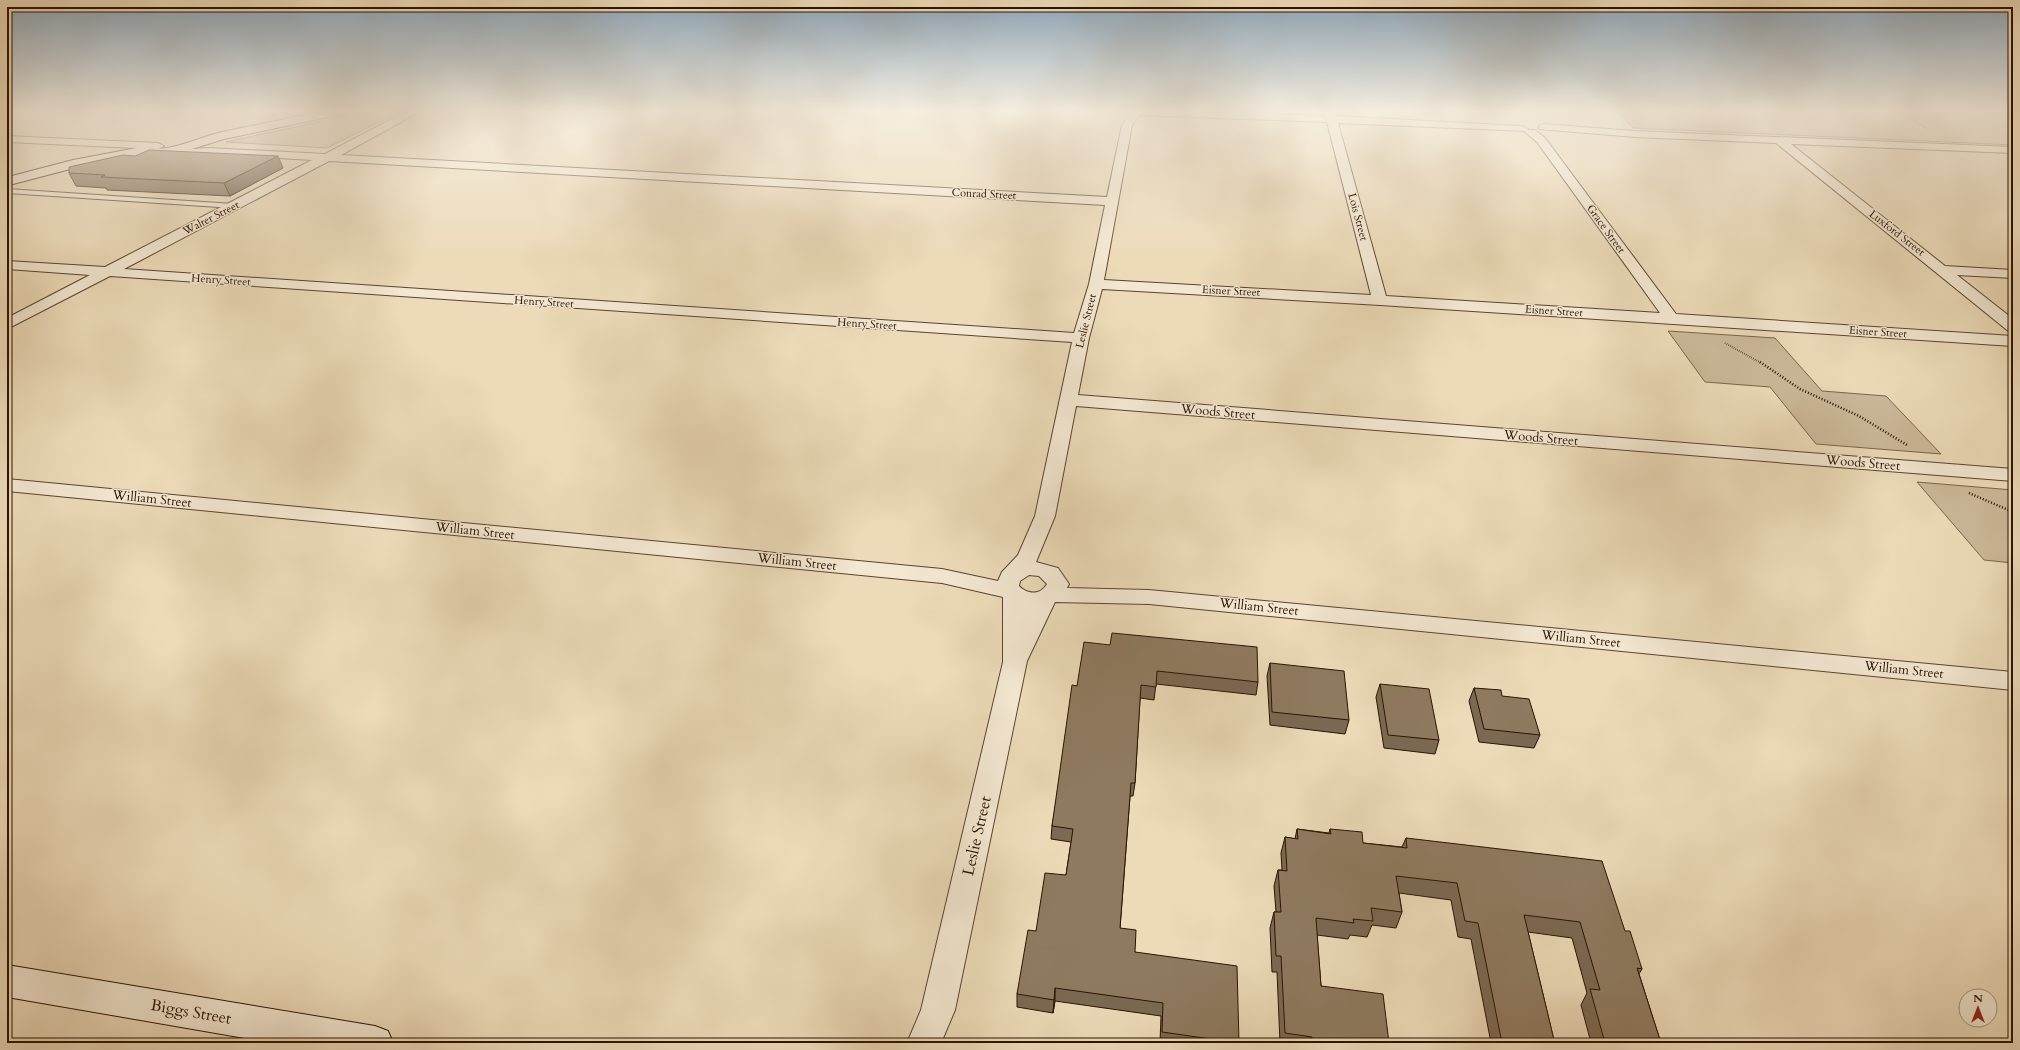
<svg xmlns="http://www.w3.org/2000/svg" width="2020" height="1050" font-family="Cardo,serif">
	<rect width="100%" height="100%" fill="#ecdab8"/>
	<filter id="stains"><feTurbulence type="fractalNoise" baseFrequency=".005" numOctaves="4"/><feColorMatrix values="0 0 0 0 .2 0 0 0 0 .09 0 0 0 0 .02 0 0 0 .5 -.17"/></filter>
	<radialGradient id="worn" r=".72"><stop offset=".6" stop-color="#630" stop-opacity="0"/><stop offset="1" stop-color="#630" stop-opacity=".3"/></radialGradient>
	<path fill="#cbb899" stroke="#7a664c" d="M369 111H401L327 148 226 142Z
		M1618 111H2013V145L1633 128Z
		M1668 331 1775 338 1822 391 1886 396 1941 454 1816 444 1770 387 1705 382Z
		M1917 482 2013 490V563L1984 560Z"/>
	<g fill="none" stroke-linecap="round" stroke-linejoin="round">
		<defs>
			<path id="lane" d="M7 189 234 204 237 206 234 208 7 193Z"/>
			<path id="street" d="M407 111H421L341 155 1107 197 1122 125 1132 111H1207L1325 116 1324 111H1334L1336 116 1522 126 1528 129 1526 131 1338 123 1386 296 1660 313 1537 142 1525 132 1527 130H1535L1545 138 1676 314 2013 336V346L1380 305 1102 289 1089 338 1078 395 2013 469V481L1076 406 1055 516 1036 562 1058 568 1069 584 1067 588 1149 590 2013 672V690L1149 604 1055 602 1027 661 955 1010 941 1043H907L921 1010 1003 662V597L942 583 7 491V479L942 569 998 581 1002 572 1018 555 1035 516 1072 342 110 276 7 329V318L90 275 7 269V261L105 267 312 160 209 154 166 156 162 155 160 153 162 151 209 148 325 154ZM1140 115 1327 122 1371 295 1104 280 1132 125ZM329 161 1105 205 1089 284 1074 333 124 269ZM1029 575 1039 576 1047 584C1040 596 1027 594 1019 586L1020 581Z
				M1543 124 1635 131 2013 147V153L1791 144 1945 266 2013 270V278L1957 275 2013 319V332L2007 330 1776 143 1635 137 1539 129 1538 127Z
				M7 136 158 143 164 146 158 149 7 142Z"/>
			<path id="secondary" d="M324 111H347L342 114 224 139 166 157 152 158 141 155 74 168 13 184 7 181 8 177 73 160 142 147C170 154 195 138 222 132 256 125 290 118 324 111Z
				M7 965 375 1026 388 1031 393 1043H274L7 997Z"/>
		</defs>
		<use href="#lane" stroke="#5a452e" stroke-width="2"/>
		<use href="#street" stroke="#5a452e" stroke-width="2"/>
		<use href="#secondary" stroke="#2a1300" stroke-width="2"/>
		<path stroke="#2a1300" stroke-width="1.5" stroke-dasharray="0.5 1" stroke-linecap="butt" d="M1901 111 1927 129
			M359 113 365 111"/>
		<path stroke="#2a1300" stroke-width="2" stroke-dasharray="0.5 1.5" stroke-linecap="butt" d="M1725 343 1761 363"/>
		<path stroke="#2a1300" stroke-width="2.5" stroke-dasharray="1 2" stroke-linecap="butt" d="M1760 362 1800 389 1859 416 1907 445
			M1969 493 2013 512"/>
		<use href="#lane" fill="#f3e7d1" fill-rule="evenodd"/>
		<use href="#street" fill="#f3e7d1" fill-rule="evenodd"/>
		<use href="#secondary" fill="#f3e7d1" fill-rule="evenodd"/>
	</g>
	<path fill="#7b6953" stroke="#2a1300" d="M283 168 230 196 107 190 106 188 76 186 69 173Z
		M1110 645 1258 682 1256 695 1156 684 1154 700 1140 698 1135 783 1133 796H1130L1120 928 1135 952 1239 1043H1160L1161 1016 1055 1001 1053 1013 1017 1007V994L1036 931 1066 875 1071 842 1051 839 1052 826 1077 686Z
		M1270 663 1349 720 1345 734 1270 725 1267 676Z
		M1380 684 1439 740 1435 754 1384 748 1376 697Z
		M1474 688 1502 696 1540 735 1534 748 1479 742 1469 701Z
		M1297 829 1329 833 1330 829 1363 843 1402 847 1406 838 1625 931 1642 969 1639 974 1661 1043H1591L1581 1005 1587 993 1572 938 1528 932 1554 1040 1582 1043H1491L1471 939 1458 937 1451 900 1399 893 1402 912 1396 928 1372 925 1367 937 1350 935 1348 939 1317 935 1321 986 1389 1043H1280L1277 972H1272L1270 928 1274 912H1276L1274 886 1278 870H1282L1281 853 1285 837 1295 839Z"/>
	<path fill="#645543" stroke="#2a1300" d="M278 156 283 168 230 196 224 183Z
		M1055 988V1001L1053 1013 1054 1000Z"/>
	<path fill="#8f7a60" stroke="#2a1300" d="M149 150 278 156 224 183 101 177 105 175 69 173V167L123 155 135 156Z
		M1112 633 1257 647 1258 682 1157 671 1156 687 1141 685 1135 783H1131L1120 928 1136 930 1135 952 1237 966 1239 1043 1162 1032 1163 1003 1055 988 1054 1000 1017 994 1028 930 1036 931 1045 873 1066 875 1073 829 1052 826 1072 685 1077 686 1084 642 1110 645Z
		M1270 663 1344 671 1349 720 1272 712Z
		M1380 684 1429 689 1439 740 1388 735Z
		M1474 688 1501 690 1502 696 1529 699 1540 735 1484 729Z
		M1297 829 1331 834 1330 829 1362 832 1363 843 1407 848 1406 838 1602 861 1625 931H1630L1642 969 1637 968 1661 1043H1605L1590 989 1600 990 1580 922 1524 915 1554 1040 1582 1043H1502L1478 923 1465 921 1457 883 1396 876 1402 912 1371 908 1373 921 1353 919 1354 923 1316 918 1321 986 1383 994 1389 1043H1312V1037L1285 1033 1281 956H1276L1274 912H1281L1278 870 1287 871 1285 837 1298 839Z"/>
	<linearGradient id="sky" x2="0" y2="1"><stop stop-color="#8fa8bc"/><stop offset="0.43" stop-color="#f6eedf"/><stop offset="1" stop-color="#f6eedf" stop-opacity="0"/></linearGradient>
	<rect width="2020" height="258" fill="url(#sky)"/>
	<g text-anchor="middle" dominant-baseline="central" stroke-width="3" stroke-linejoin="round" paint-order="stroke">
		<g font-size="11" fill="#2a1300" stroke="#f3e7d1">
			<text transform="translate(984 194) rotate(3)">Conrad Street</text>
			<text transform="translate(1358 217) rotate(75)">Lois Street</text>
			<text transform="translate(211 218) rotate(-27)">Walter Street</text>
			<text transform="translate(1606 229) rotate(54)">Grace Street</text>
			<text transform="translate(1897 233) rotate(38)">Luxford Street</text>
			<text transform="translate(221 280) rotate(4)">Henry Street</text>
			<text transform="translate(1231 291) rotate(3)">Eisner Street</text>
			<text transform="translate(544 302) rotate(4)">Henry Street</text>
			<text transform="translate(1554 311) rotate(4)">Eisner Street</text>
			<text transform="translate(1086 321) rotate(-76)">Leslie Street</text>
			<text transform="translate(867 324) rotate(4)">Henry Street</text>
			<text transform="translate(1878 332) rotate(4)">Eisner Street</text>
		</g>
		<g font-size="13" fill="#2a1300" stroke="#f3e7d1">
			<text transform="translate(1218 412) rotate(5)">Woods Street</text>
			<text transform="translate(1541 438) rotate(5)">Woods Street</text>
			<text transform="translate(1863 463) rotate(5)">Woods Street</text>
			<text transform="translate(152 499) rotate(6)">William Street</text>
			<text transform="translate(475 531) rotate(6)">William Street</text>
			<text transform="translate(797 562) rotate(6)">William Street</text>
			<text transform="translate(1259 607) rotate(6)">William Street</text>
			<text transform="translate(1581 639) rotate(6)">William Street</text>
			<text transform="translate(1904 670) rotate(6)">William Street</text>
		</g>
		<g font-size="16" fill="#2a1300" stroke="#f3e7d1">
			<text transform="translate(977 836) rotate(-77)">Leslie Street</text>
			<text transform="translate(191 1012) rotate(10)">Biggs Street</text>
		</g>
	</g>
	<rect width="2020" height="1050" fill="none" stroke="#ecdab8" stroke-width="24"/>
	<rect x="8" y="8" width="2004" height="1034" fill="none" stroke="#2a1300" stroke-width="2"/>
	<rect x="12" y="12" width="1996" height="1026" fill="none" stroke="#2a1300"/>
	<g transform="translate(1978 1008)"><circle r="19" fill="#f3e7d1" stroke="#a3927d"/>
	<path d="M0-3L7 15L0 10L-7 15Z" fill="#8f2418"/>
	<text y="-6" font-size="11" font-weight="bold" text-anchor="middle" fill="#2a1300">N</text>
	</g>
	<rect width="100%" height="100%" filter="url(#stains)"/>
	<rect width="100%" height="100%" fill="url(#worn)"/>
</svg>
